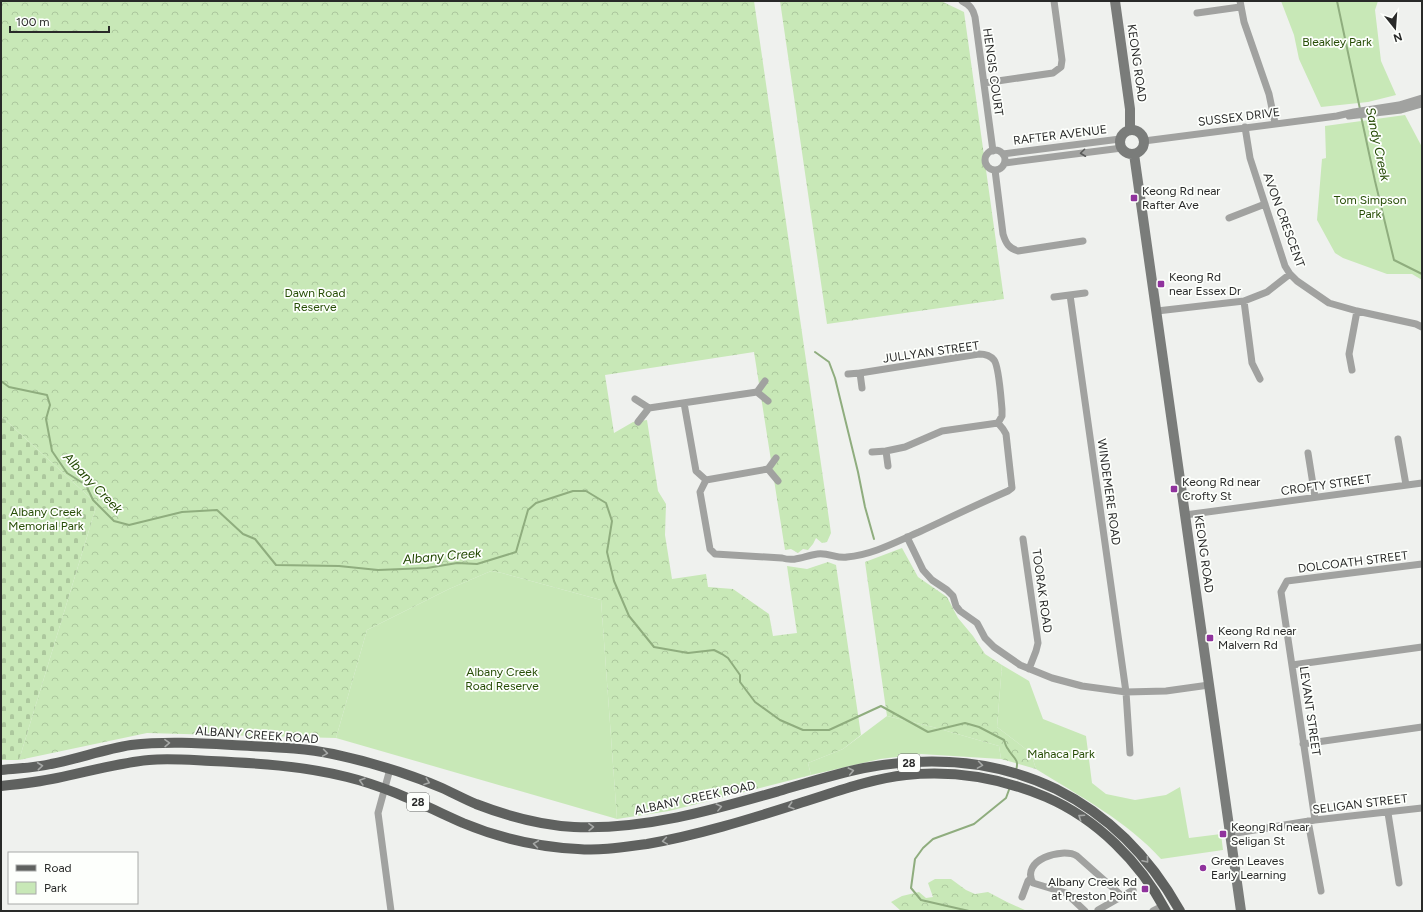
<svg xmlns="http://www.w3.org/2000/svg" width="1423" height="912" font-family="Figtree,sans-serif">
	<defs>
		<pattern id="forest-crowns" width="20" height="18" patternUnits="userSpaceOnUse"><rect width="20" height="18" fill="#c8e8b7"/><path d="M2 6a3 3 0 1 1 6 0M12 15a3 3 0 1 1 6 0" fill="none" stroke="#acc79d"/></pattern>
		<pattern id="cemetery-stones" width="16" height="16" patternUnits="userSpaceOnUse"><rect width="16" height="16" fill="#c8e8b7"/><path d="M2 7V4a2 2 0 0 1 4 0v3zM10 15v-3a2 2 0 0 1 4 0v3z" fill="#acc79d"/></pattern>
	</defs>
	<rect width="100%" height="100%" fill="#eff1ee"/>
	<path fill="#c8e8b7" d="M1281 1H1378L1375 10 1381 61 1396 95 1368 102 1321 107 1299 59 1294 35Z
		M1405 115 1422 147V280L1412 274H1387L1343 258 1335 253 1317 220 1322 159 1326 158 1325 126Z
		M491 571 502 573 601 600 617 819 336 738 367 630 449 589Z
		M1002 665 1029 681 1043 719 1086 736 1092 783 1106 794 1135 800 1166 795 1180 787 1189 838 1221 834 1223 850 1161 859C1127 821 1079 796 1036 769L1031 753 997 727Z
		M887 716 933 727 999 746 1001 759 921 754 880 759 811 775 808 763 843 749Z"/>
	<path fill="url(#forest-crowns)" d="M1 1H754L831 533 827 542 822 543 816 538 813 544 808 550 803 549 798 553 791 549 785 550 754 352 605 375 614 433 633 422 647 420 658 491 666 504 665 535 672 579 706 574 708 587 733 589 769 614 773 636 797 633 787 566 807 569 828 562 836 565 861 735 843 749 808 763 811 775 669 811 617 819 601 600 502 573 491 571 449 589 367 630 336 738 147 733 19 760 97 504 1 416Z
		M780 1H941L964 12 1004 299 827 324Z
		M902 548 918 577 947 597 958 618 973 636 985 654 1002 665 997 727 1031 753 1036 769 1001 759 999 746 933 727 887 716 865 562Z
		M935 879H951L966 890 975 894 988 892 1007 902 1027 911H901L891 902 902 896 919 892 926 898 933 897 928 883Z"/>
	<path fill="url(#cemetery-stones)" d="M1 416 97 504 19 760H1Z"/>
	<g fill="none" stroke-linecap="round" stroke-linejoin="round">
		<path stroke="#8fad7e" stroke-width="2" d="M1337 1 1360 109
			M1361 116 1375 181 1394 260 1422 274
			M815 352 829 362 835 378 858 472 865 507 874 539
			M1 381 9 387 47 395 50 405 46 419 52 451 67 473 86 485 93 500 114 521 129 525 182 512 217 510 243 534 255 539 276 565 339 566 378 570 427 568 457 563 477 564 516 552 528 510 536 503 573 491H586L606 503 612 521 607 552 614 581 629 616 654 647 688 653 714 650 722 654 728 658 740 675V682L755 702 780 720 803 730H829L881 706 928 732 965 723 979 727 1004 740C1005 743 1006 747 1008 749 1012 757 1020 759 1016 770
			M969 911 921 900 911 888 915 859 923 848 933 839 974 824 1006 798 1010 787"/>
		<path stroke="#a1a2a0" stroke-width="7" d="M962 1C970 5 973 9 975 17L993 151
			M1240 1 1244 22 1269 94 1275 123
			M1197 13 1240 7
			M984 83 1053 73 1061 67 1062 60 1054 1
			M1349 116 1401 110 1422 104
			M1245 127 1250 158 1285 266 1290 274 1297 281 1329 303 1357 311 1416 324 1422 327
			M1144 141 1337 116 1354 112 1399 105 1422 98
			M985 160a10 10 0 1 1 20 0a10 10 0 1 1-20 0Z
			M1003 154 1120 139
			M1005 163 1122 148
			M995 170 1003 234C1006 244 1009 248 1018 251L1083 241
			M1229 218 1265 204
			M1070 295 1126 692 1130 753
			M1054 297 1085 293
			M1244 301 1252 363 1260 379
			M1157 311 1244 301 1267 292 1290 274
			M1352 370 1349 354 1357 311
			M848 374 860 373 862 388
			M765 381 757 392 768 401
			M635 399 649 408 638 422
			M684 403 696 471 706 480 700 492 710 549 715 554 782 558C795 562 804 556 817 554 828 552 837 559 847 557 872 555 896 542 919 532 949 518 978 504 1008 491L1012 488 1006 434 1003 429 998 423 1002 416V409C1001 399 999 366 994 360 990 355 985 354 979 354L860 373
			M649 408 757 392
			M1398 439 1406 485
			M886 451 905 447 942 431 998 423
			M872 452 886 451 888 466
			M1308 453 1315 497
			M776 458 768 469 778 481
			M706 480 768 469
			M1185 515 1422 483
			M907 537 923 570 932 580 947 590 953 596 956 606 960 611 977 623 985 638 994 647 1020 665 1052 678 1082 686 1126 692 1166 691 1209 685
			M1023 539 1038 643 1036 651 1029 669
			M1292 665 1422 647
			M1303 744 1422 727
			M390 769 378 813 391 911
			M1388 813 1399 883
			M1315 820 1281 592 1287 581 1422 564
			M1308 821 1321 891
			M1230 834 1315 820 1422 808
			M1022 897 1028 881 1030 879
			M1098 910 1133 890
			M1085 911 1066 893 1033 883C1020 860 1062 847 1077 856L1122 896
			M1153 911 1163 906"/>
		<path stroke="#7a7c7a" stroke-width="10" d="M1115 1 1130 109V129
			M1120 142a12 12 0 1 1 24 0a12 12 0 1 1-24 0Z
			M1134 154 1241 911"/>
		<path stroke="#5f615f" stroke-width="10" d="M1 770C18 768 35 768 51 764 78 759 104 749 131 745 165 741 199 743 232 745 266 747 300 747 333 754 370 762 407 773 442 788 453 793 464 799 476 804 507 816 540 825 574 827 644 830 713 810 779 791 807 783 835 774 864 768 929 756 996 760 1056 789 1110 816 1151 859 1180 911
			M1 786C20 784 38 782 57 778 87 772 117 763 149 760 169 758 190 760 211 761 256 763 303 766 347 777 388 787 425 806 463 823 499 838 539 847 578 849 601 851 624 847 647 844 698 835 747 820 797 804 833 793 869 779 906 775 954 770 1001 778 1046 797 1097 819 1140 862 1166 911"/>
	</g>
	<defs><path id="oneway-chevron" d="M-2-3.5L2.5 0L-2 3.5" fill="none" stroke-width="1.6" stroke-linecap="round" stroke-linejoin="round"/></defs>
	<use stroke="#595a59" href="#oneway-chevron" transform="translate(1083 153) rotate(173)"/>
	<g stroke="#a6a8a6">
		<use href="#oneway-chevron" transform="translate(167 743) rotate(-1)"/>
		<use href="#oneway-chevron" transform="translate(325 753) rotate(9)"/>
		<use href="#oneway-chevron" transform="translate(980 765) rotate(9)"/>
		<use href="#oneway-chevron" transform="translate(40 766) rotate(-6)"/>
		<use href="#oneway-chevron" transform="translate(851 771) rotate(-13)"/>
		<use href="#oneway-chevron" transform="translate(362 781) rotate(-164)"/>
		<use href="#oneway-chevron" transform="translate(427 782) rotate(20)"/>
		<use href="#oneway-chevron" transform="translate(791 806) rotate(162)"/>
		<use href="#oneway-chevron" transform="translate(719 807) rotate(-14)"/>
		<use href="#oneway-chevron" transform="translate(1081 817) rotate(-146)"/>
		<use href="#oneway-chevron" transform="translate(591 827) rotate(-1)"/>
		<use href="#oneway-chevron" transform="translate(665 841) rotate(171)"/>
		<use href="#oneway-chevron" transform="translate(536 844) rotate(-172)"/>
		<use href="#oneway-chevron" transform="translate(1146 860) rotate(50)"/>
	</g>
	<g fill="#90339d" stroke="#fdfffc" stroke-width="1.5">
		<rect x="1130" y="194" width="8" height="8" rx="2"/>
		<rect x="1157" y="280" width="8" height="8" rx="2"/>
		<rect x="1170" y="485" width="8" height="8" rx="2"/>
		<rect x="1206" y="634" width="8" height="8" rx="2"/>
		<rect x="1219" y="830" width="8" height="8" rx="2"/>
		<circle cx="1203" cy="868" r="4"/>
		<rect x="1141" y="885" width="8" height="8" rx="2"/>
	</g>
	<g text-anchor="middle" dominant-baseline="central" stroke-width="3.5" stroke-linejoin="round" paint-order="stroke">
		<g fill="#fdfffc" stroke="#696a68" stroke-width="1">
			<rect x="898" y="754" width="22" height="18" rx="3"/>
			<rect x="407" y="793" width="22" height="18" rx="3"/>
		</g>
		<g font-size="11" font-weight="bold" fill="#292a29">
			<text x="909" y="763">28</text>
			<text x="418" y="802">28</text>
		</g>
		<g font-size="12" fill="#274d06" stroke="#fdfffc">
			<text x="1337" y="42">Bleakley Park</text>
			<text x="1370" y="200">Tom Simpson<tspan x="1370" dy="14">Park</tspan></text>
			<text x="315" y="293">Dawn Road<tspan x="315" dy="14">Reserve</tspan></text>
			<text x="46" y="512">Albany Creek<tspan x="46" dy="14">Memorial Park</tspan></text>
			<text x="502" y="672">Albany Creek<tspan x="502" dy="14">Road Reserve</tspan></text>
			<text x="1061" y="754">Mahaca Park</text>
		</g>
		<g font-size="12" fill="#292a29" stroke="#fdfffc">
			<text transform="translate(1137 63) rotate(82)">KEONG ROAD</text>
			<text transform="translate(993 72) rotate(82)">HENGIS COURT</text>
			<text transform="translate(1239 117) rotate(-7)">SUSSEX DRIVE</text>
			<text transform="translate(1060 135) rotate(-7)">RAFTER AVENUE</text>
			<text transform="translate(1284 220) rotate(70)">AVON CRESCENT</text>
			<text transform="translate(931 352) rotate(-8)">JULLYAN STREET</text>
			<text transform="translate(1326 485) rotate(-8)">CROFTY STREET</text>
			<text transform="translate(1109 492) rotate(82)">WINDEMERE ROAD</text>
			<text transform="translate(1204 554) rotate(82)">KEONG ROAD</text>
			<text transform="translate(1353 562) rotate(-7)">DOLCOATH STREET</text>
			<text transform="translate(1042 591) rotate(82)">TOORAK ROAD</text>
			<text transform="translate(1310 711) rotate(82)">LEVANT STREET</text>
			<text transform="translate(257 735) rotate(4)">ALBANY CREEK ROAD</text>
			<text transform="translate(695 798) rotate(-12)">ALBANY CREEK ROAD</text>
			<text transform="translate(1360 804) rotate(-7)">SELIGAN STREET</text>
		</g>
		<g font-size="12" fill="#292a29" stroke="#fdfffc" text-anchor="start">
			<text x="1142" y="191">Keong Rd near<tspan x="1142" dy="14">Rafter Ave</tspan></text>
			<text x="1169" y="277">Keong Rd<tspan x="1169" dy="14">near Essex Dr</tspan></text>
			<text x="1182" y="482">Keong Rd near<tspan x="1182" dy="14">Crofty St</tspan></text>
			<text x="1218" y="631">Keong Rd near<tspan x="1218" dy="14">Malvern Rd</tspan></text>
			<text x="1231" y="827">Keong Rd near<tspan x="1231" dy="14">Seligan St</tspan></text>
			<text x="1211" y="861">Green Leaves<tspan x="1211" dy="14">Early Learning</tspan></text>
			<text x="1137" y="882" text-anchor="end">Albany Creek Rd<tspan x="1137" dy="14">at Preston Point</tspan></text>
		</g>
		<g font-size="13" font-style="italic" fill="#214700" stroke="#fdfffc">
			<text transform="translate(1378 144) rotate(78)">Sandy Creek</text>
			<text transform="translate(93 483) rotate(46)">Albany Creek</text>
			<text transform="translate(442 556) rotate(-5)">Albany Creek</text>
		</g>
	</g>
	<rect width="1423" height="912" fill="none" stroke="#292a29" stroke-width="4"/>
	<rect x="8" y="852" width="130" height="52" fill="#fdfffc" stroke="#a8aaa8"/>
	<rect x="16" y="865" width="20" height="6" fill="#5f615f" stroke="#a8aaa8"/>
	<text x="44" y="872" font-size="12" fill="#292a29">Road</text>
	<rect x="16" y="882" width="20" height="12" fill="#c8e8b7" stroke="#a8aaa8"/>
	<text x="44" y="892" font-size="12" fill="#292a29">Park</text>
	<g transform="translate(1395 28) rotate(163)" stroke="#fdfffc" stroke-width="3" paint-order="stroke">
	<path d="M0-3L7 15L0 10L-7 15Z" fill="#292a29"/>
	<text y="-6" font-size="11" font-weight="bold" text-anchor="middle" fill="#292a29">N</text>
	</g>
	<path d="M10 26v6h99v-6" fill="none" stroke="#292a29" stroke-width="2"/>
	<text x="16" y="26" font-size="12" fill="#292a29" stroke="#fdfffc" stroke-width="3" paint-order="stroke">100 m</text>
</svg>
